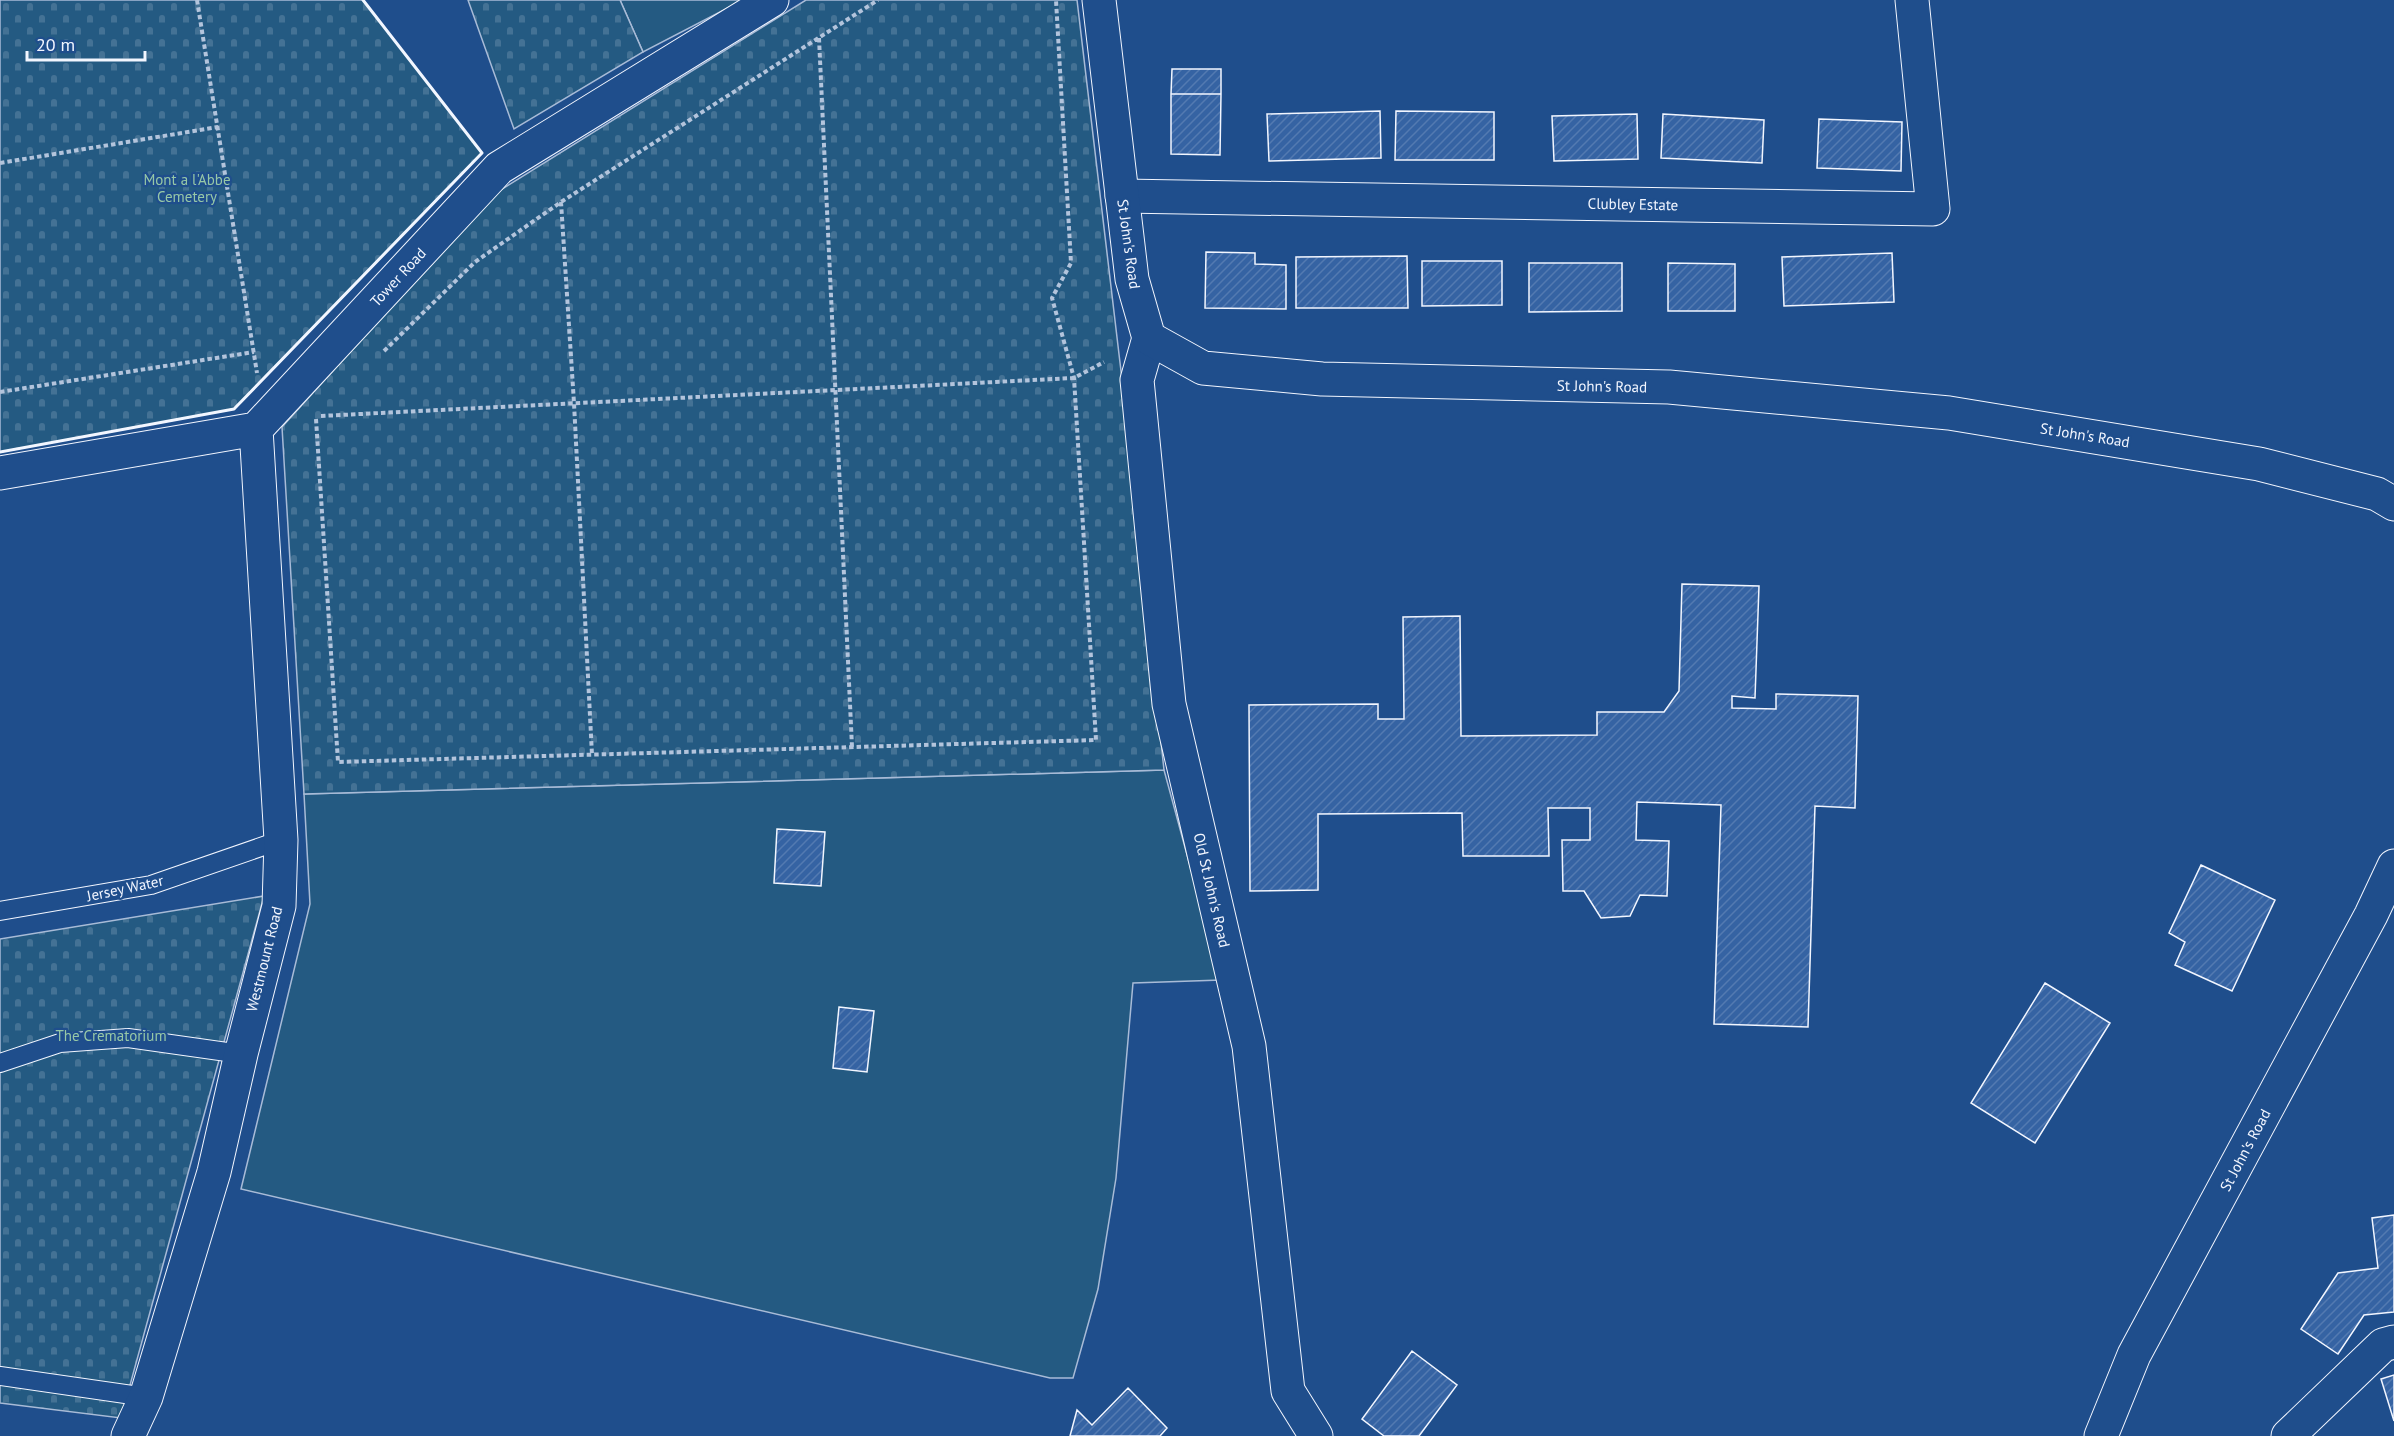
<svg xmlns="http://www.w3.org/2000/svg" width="2394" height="1436" font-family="'PT Sans',sans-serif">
	<defs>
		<pattern id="cemetery-stones" width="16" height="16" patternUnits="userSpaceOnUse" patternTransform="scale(1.5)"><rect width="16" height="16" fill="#245a82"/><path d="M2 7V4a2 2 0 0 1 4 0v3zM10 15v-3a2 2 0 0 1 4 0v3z" fill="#447295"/></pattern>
		<pattern id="building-hatch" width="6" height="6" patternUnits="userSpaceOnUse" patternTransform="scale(1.5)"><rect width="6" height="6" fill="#3563a3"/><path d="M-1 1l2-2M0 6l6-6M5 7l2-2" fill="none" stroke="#537ab1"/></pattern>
	</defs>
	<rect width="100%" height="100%" fill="#1f4e8c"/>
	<path fill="#245a82" stroke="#a8bbd7" stroke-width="1.5" d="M620 0H743L643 52Z
		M1164 770 1221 980 1133 983 1116 1178 1098 1289 1073 1378H1050L241 1189 310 904 304 794Z"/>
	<path fill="url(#cemetery-stones)" stroke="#a8bbd7" stroke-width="1.5" d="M0 0H363L482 153 234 409 0 452Z
		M468 0H620L643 52 514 129Z
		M806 0H1077L1121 371 1164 770 304 794 282 427 491 196Z
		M264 896 121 1418 0 1403V939Z"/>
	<path fill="url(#building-hatch)" stroke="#f2f6ff" stroke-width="1.5" d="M1172 69H1221V94H1171Z
		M1171 94H1221L1220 155 1171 154Z
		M1380 111 1381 158 1269 161 1267 114Z
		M1396 111 1494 112V160H1395Z
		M1637 114 1638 159 1554 161 1552 116Z
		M1663 114 1764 120 1762 163 1661 158Z
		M1819 119 1902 122 1901 171 1817 168Z
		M1206 252 1255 253V264L1286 265V309L1205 308Z
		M1892 253 1894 302 1784 306 1782 257Z
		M1407 256 1408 308H1296V257Z
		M1422 261H1502V305L1422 306Z
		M1529 263H1622V311L1529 312Z
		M1668 263 1735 264V311H1668Z
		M1682 584 1759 586 1755 698 1732 696V708L1776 709V694L1858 696 1855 808 1815 806 1808 1027 1714 1024 1721 805 1637 802 1636 840 1669 841 1667 896 1640 895 1630 916 1601 918 1584 891H1563L1562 840H1590V808H1548L1549 856H1463L1462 813 1318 814V890L1250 891 1249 705 1378 704V719H1404L1403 617 1460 616 1461 736 1597 735V712H1664L1679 691Z
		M777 829 825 832 821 886 774 883Z
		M2201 865 2275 900 2232 991 2175 965 2185 942 2169 933Z
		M2045 983 2110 1023 2035 1143 1971 1103Z
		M839 1007 874 1011 867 1072 833 1068Z
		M2394 1215V1312L2364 1315 2338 1354 2301 1329 2338 1273 2378 1268 2372 1218Z
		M1412 1351 1457 1385 1419 1436H1384L1362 1419Z
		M2394 1375V1421L2381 1379Z
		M1128 1388 1167 1428 1160 1436H1070L1077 1410 1092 1425Z"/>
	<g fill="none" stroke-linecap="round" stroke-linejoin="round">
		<defs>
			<path id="lane" d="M0 911 151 885 281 840
				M0 1063 60 1043 128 1038 241 1054
				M0 1376 146 1397"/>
			<path id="street" d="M1122 196 1933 209 1912 0
				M1149 338 1137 380 1169 704 1249 1046 1288 1391 1316 1436
				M0 473 256 429 499 168 772 0
				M128 1436 146 1397 214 1172 241 1054 279 906 281 840 256 429
				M2288 1436 2383 1345 2394 1342"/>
			<path id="secondary" d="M1099 0 1132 279 1149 338 1203 368 1322 379 1669 387 1949 413 2259 464 2377 494 2394 504
				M2101 1436 2134 1355 2371 915 2394 866"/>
		</defs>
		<use href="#lane" stroke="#f2f6ff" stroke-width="20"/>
		<use href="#street" stroke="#f2f6ff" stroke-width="35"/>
		<use href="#secondary" stroke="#f2f6ff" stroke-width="35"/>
		<path stroke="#b3c4dc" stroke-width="4" stroke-dasharray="4.5 3" stroke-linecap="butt" d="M197 0 257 373
			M819 38 852 747
			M0 163 218 127
			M561 202 574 403 592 755
			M384 351 475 262 561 202 878 0
			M0 392 254 352
			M321 416 1074 378 1104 362
			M316 419 338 762 1096 740 1074 378 1052 298 1071 263 1056 0"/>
		<use href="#lane" stroke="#1f4e8c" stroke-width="18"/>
		<use href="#street" stroke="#1f4e8c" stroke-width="33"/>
		<use href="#secondary" stroke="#1f4e8c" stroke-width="33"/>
		<path stroke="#f2f6ff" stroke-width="3" d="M0 452 234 409 482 153 363 0"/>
	</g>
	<g text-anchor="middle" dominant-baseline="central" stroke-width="4.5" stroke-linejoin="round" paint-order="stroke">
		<g font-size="15" fill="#97c8a6" stroke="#1f4e8c">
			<text x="187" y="179">Mont a l'Abbe<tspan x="187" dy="17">Cemetery</tspan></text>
			<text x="111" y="1035">The Crematorium</text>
		</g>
		<g font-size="15" fill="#f2f6ff" stroke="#1f4e8c">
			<text transform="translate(1633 204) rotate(1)">Clubley Estate</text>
			<text transform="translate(1129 244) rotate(82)">St John's Road</text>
			<text transform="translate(398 277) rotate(-47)">Tower Road</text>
			<text transform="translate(1602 386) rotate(1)">St John's Road</text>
			<text transform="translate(2085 435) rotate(9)">St John's Road</text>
			<text transform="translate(125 888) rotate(-12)">Jersey Water</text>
			<text transform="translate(1212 890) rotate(77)">Old St John's Road</text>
			<text transform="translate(264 959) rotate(-76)">Westmount Road</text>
			<text transform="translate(2245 1150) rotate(-62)">St John's Road</text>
		</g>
	</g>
	<path d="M27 51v9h118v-9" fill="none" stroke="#f2f6ff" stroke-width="3"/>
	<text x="36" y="51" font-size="18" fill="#f2f6ff" stroke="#1f4e8c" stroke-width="4.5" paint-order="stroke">20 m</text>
</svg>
